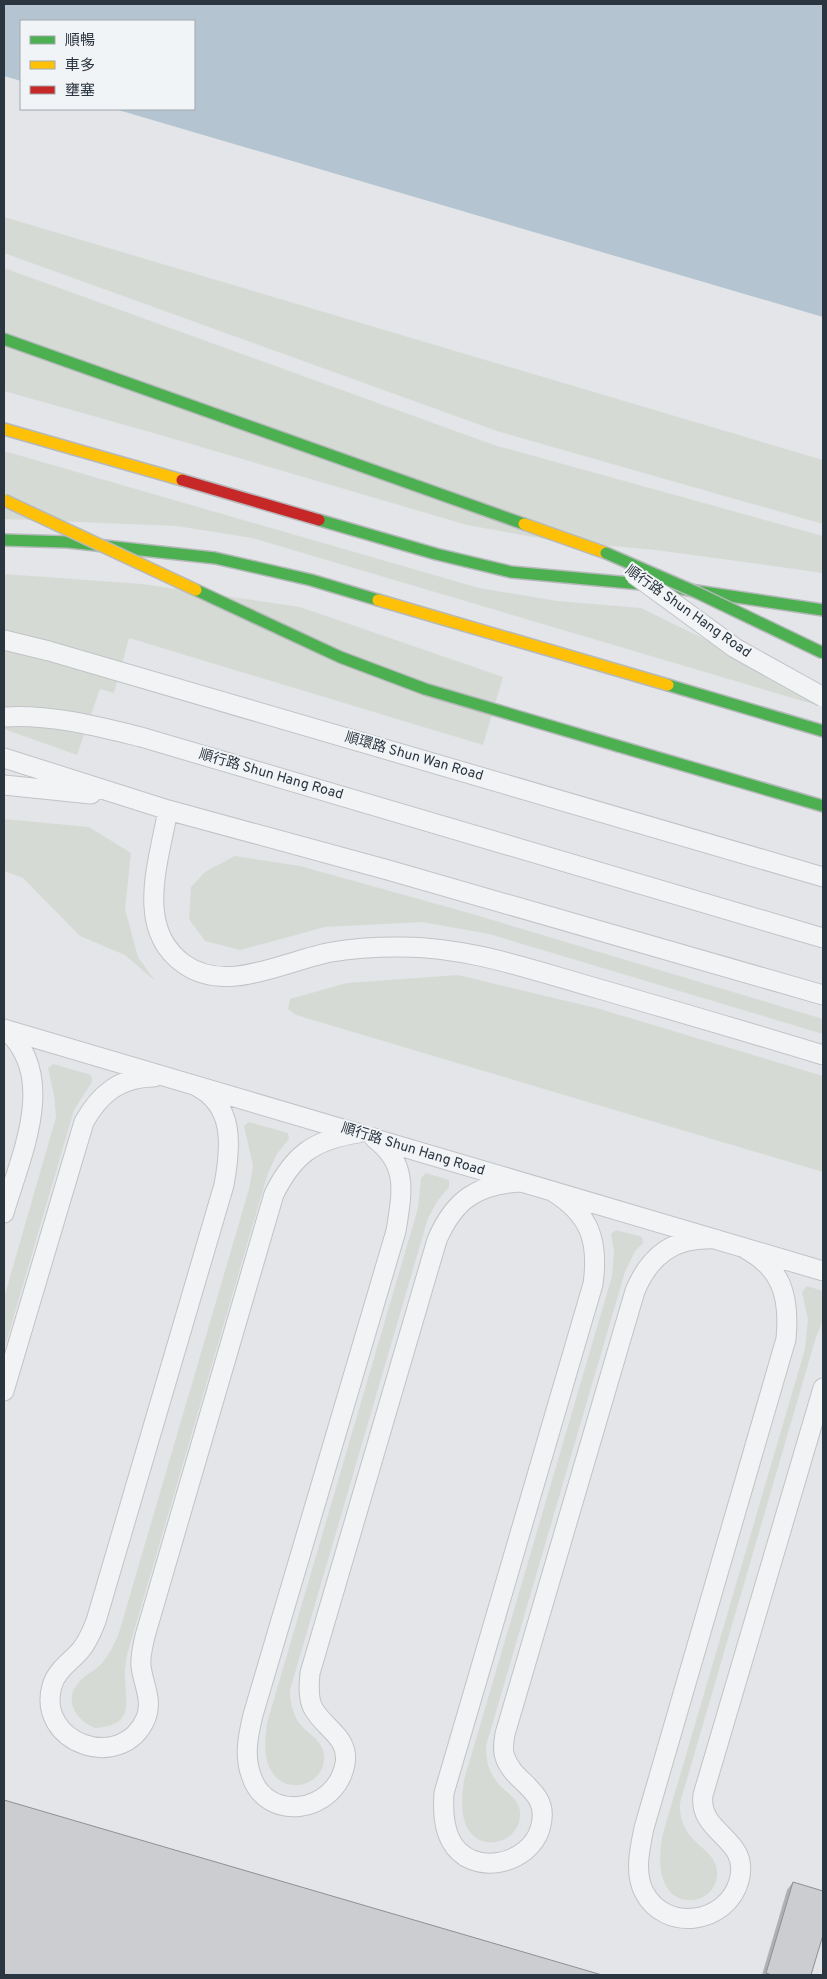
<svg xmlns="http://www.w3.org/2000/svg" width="827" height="1979" font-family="Overpass,'Noto Sans TC',sans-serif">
	<rect width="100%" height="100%" fill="#e3e5e8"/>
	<path fill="#d5dbd4" d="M4 217 823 460V524L497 431 4 253Z
		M4 268 494 445 823 536V573L656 550 555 541 467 525 150 432 4 391Z
		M4 451 479 588 557 601 641 608 739 656 823 702V707L252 538 177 526 4 519Z
		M4 574 142 584 300 607 503 677 483 745 129 638 114 693 100 689 77 755 4 729Z
		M4 819 89 827 131 853 125 909 138 957 155 981 125 955 80 936 23 878 4 871Z
		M235 856 300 866 469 913 823 1019V1034L489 934 422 922 325 927 240 950 205 941 189 919 191 887 205 872Z
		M458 975 600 1009 823 1076V1172L296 1015 288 1009 290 999 347 983Z
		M53 1064 91 1075 92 1082 74 1110 4 1350V1298L56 1117 54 1095 48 1068Z
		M249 1122 288 1133 289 1139 277 1154 268 1173 127 1655C126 1663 124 1671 125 1679 127 1707 132 1725 96 1728 77 1722 63 1701 78 1683 84 1675 95 1671 102 1663 109 1655 113 1646 118 1636L249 1189 253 1166 244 1126Z
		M426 1173 449 1180V1187L438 1200 428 1218 290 1690C290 1700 292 1710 297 1720 306 1734 326 1740 324 1760 322 1784 291 1794 275 1776 262 1761 265 1740 267 1723L418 1208 421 1178Z
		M616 1230 642 1237 643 1243 635 1251 625 1272 486 1746C486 1759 488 1771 497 1782 505 1793 521 1798 520 1815 520 1840 486 1853 470 1832 459 1817 462 1796 464 1780L612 1276 614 1252 611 1234Z
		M807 1286 823 1291V1321L816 1337 680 1803C678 1847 721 1846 717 1877 713 1903 678 1909 666 1886 658 1871 660 1853 662 1837L805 1349 808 1319 802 1292Z"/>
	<path fill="#b4c4d0" d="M4 4H823V317L115 109H194V21H21V81L4 76Z"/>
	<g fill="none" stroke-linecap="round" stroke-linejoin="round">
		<defs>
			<path id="lane" d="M4 640 49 651 823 877
				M4 717C50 714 96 726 141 737L823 938
				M4 758 168 810 388 870 823 995
				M4 785 91 794
				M168 810C159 861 134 929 184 964 227 995 286 960 332 952 354 948 376 947 398 947 466 946 532 970 596 988 672 1010 748 1032 823 1055
				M4 1029 353 1132
				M196 1086C235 1105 231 1147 224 1185L96 1621C92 1631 88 1642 80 1651 70 1662 56 1671 52 1686 36 1743 122 1774 146 1718 153 1700 143 1684 141 1666 140 1656 143 1646 145 1636L274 1194C294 1154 314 1140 358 1133
				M374 1138C409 1164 402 1193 396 1231L253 1715C248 1736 244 1755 251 1775 266 1824 336 1813 345 1764 350 1736 322 1728 312 1706 308 1696 309 1684 310 1673L437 1240C454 1200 477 1184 521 1182
				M379 1140 823 1271
				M552 1191C590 1214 599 1241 593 1284L444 1793C443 1809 443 1826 451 1841 471 1878 529 1865 540 1829 552 1790 514 1785 505 1757 502 1750 504 1741 505 1734L635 1291C650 1255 674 1237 715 1239
				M4 1213C20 1157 59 1077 6 1030
				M742 1247C782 1267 790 1296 786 1339L644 1828C640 1848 634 1872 644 1892 665 1933 727 1924 739 1881 751 1837 698 1835 703 1795L823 1388
				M4 1391 84 1122C100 1093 121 1077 154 1077"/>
			<path id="fast" d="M4 339 524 524
				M319 520 436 554 511 572 663 586 823 610
				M4 540 68 542 215 558 311 580 378 600
				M668 685 823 731
				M618 746 823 806"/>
			<path id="slow" d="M4 429 182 480
				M524 524 606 553
				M378 600 668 685"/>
			<path id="jam" d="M182 480 319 520"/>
		</defs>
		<use href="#lane" stroke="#c1c3c6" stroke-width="21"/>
		<use href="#fast" stroke="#b6b8bc" stroke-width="14"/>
		<use href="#slow" stroke="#b6b8bc" stroke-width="14"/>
		<use href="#jam" stroke="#b6b8bc" stroke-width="14"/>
		<use href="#lane" stroke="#f2f3f5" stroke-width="19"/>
		<use href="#fast" stroke="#4caf50" stroke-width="11"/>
		<use href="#slow" stroke="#ffc107" stroke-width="11"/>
		<use href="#jam" stroke="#c62828" stroke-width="11"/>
		<defs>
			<path id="lane-bridge" d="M634 574 735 648 823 697"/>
			<path id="fast-bridge" d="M606 553 698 593 823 653
				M196 590 340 657 425 689 618 746"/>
			<path id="slow-bridge" d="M4 500 196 590"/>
		</defs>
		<use href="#lane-bridge" stroke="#c1c3c6" stroke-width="21" stroke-linecap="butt"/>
		<use href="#fast-bridge" stroke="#b6b8bc" stroke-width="14" stroke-linecap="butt"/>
		<use href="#slow-bridge" stroke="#b6b8bc" stroke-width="14" stroke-linecap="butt"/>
		<use href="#lane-bridge" stroke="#f2f3f5" stroke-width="19"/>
		<use href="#fast-bridge" stroke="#4caf50" stroke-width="11"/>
		<use href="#slow-bridge" stroke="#ffc107" stroke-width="11"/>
	</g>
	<path fill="#afb0b3" d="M793 1882 811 1975H762L787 1890Z"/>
	<path fill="#cbcdd0" stroke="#8e9092" d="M4 1800 602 1975H4Z
		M793 1882 823 1891V1935L811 1975H772L766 1973Z"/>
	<g text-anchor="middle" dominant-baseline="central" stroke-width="4" stroke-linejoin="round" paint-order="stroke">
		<g font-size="14" fill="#2b353f" stroke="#f1f4f7">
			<text transform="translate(688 612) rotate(35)">順行路 Shun Hang Road</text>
			<text transform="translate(414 757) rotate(16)">順環路 Shun Wan Road</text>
			<text transform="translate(271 775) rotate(16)">順行路 Shun Hang Road</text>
			<text transform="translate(413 1150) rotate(17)">順行路 Shun Hang Road</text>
		</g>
	</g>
	<rect width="827" height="1979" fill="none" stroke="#2b353f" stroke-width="10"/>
	<rect x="20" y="20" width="175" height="90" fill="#f1f4f7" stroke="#a2a8ad"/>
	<rect x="30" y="36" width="25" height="8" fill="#4caf50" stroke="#a2a8ad"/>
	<text x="65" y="45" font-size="15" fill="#2b353f">順暢</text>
	<rect x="30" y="61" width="25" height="8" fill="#ffc107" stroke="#a2a8ad"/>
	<text x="65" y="70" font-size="15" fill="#2b353f">車多</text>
	<rect x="30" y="86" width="25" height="8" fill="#c62828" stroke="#a2a8ad"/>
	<text x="65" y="95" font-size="15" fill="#2b353f">壅塞</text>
</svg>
